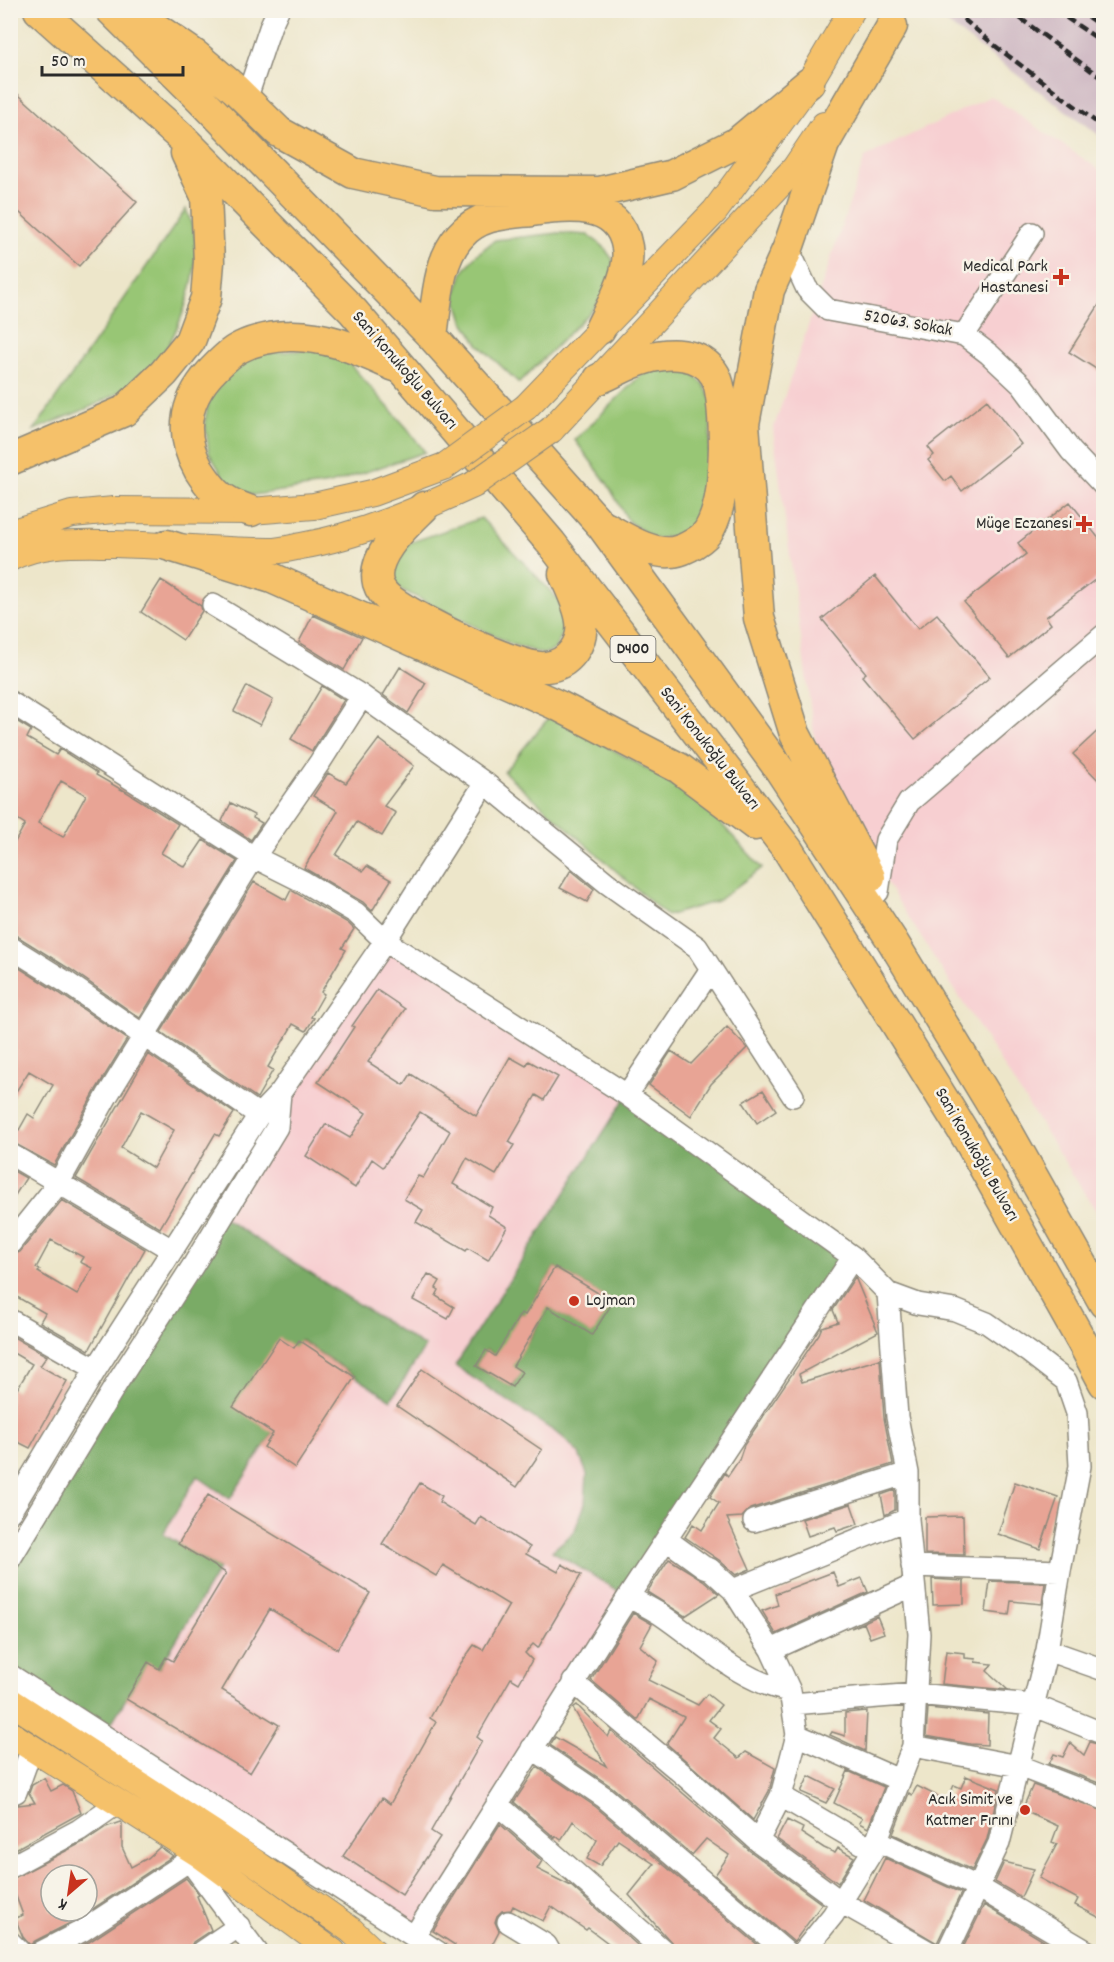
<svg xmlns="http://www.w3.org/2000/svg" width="1114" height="1962" font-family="Dekko,sans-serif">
	<rect width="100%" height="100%" fill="#f7f3e8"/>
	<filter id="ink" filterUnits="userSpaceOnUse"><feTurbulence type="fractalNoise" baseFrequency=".0167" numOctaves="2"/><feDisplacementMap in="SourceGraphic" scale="12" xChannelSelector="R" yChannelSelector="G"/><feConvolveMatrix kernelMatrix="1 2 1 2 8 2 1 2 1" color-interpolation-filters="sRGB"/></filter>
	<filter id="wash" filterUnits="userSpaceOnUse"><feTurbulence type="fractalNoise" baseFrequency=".008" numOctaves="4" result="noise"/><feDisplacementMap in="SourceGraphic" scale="24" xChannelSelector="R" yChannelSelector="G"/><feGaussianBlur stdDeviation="1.35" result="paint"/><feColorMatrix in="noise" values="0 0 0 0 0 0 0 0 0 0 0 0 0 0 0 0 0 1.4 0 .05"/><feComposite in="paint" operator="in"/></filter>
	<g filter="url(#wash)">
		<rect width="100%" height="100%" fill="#ede6ca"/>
		<path fill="#f7cfd1" d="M991 96 1103 172V1222L820 779 773 430 865 157Z
			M385 941 627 1095 455 1366 563 1437 579 1454 587 1474 585 1504 574 1532 628 1597 415 1935 104 1735 148 1663 159 1669 219 1569 162 1534 197 1476 230 1498 273 1433 299 1340 355 1377 425 1347 222 1217 277 1127 280 1093Z"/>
		<path fill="#d2bdc6" d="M1100 10 1104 13 1103 138 930 11Z"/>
		<path fill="#98c674" stroke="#627850" stroke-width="1.5" d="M186 209C191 222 196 235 196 249 196 286 174 351 145 375 112 401 73 414 34 430Z
			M559 233 588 235 603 246 613 260 611 282 595 307 519 383 478 344 463 320 455 295 463 272 475 256 495 240Z
			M320 349 349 363 407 428 425 452 330 484 253 495 229 486 209 453 205 421 210 395 224 378 254 354Z
			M688 369 704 385 712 401 706 511 693 529 678 535 655 539 629 522 607 483 575 440 646 370Z
			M481 518 559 600 563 619V633L554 650 543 654 511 644 398 588 391 564 403 545Z
			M551 715 662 777 705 806 762 868 717 901 667 916 504 772Z"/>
		<path fill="#7aab66" stroke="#526b48" stroke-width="1.5" fill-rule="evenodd" d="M627 1095 853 1257 628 1597 552 1551 574 1532 585 1504 587 1474 579 1454 563 1437 455 1366ZM555 1267 612 1302 592 1334 535 1299ZM521 1313 539 1323 527 1343 510 1333ZM486 1350 521 1372 513 1387 476 1366Z
			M222 1217 425 1347 391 1400 300 1340 273 1433 230 1499 197 1476 163 1534 219 1569 159 1669 148 1663 104 1735 11 1675 10 1559Z"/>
		<g id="blocks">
			<path fill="#e8a495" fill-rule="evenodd" d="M10 87 137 202 79 266 10 204Z
				M1104 297V374L1069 352Z
				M987 400 1021 444 962 491 951 476 945 481 928 460 934 455 928 447Z
				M1070 502 1104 545V573L1046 617 1051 624 1009 658 964 602 1026 554 1018 543Z
				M875 576 918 629 937 614 990 677 915 739 862 676 866 673 822 619Z
				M161 580 201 606 202 611 183 640 141 612Z
				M313 615 362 637 344 670 299 642Z
				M400 667 426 683 408 713 383 695Z
				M247 686 273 700 260 725 234 711Z
				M322 686 344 700 312 751 291 739Z
				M10 717 31 730 27 738 56 755 60 749 97 773 96 775 122 790V789L178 824 161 853 185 867 203 840 237 861 140 1018 73 971 17 936 10 934V851L25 824 10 814ZM61 781 86 795 63 837 38 823Z
				M1104 725V786L1073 754Z
				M379 739 414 766 384 806 396 813 382 836 357 822 336 855 363 871 367 866 391 880 372 911 363 902 304 868 338 811 313 796 328 773 346 783Z
				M231 803 254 815 253 818 262 823 251 840 222 821Z
				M571 870 594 889 587 902 560 888Z
				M254 882 286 900 291 890 348 923 354 929 342 948 346 950 321 992 324 994 311 1017 314 1018 306 1031 293 1024 268 1067 273 1070 257 1098 161 1032Z
				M10 962 59 993 127 1039 96 1090 54 1165 10 1141V1125L19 1130 28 1114 34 1118 53 1085 29 1071 10 1101Z
				M377 990 405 1009 368 1062 404 1085 411 1074 476 1116 510 1057 526 1066 529 1061 558 1077 544 1100 536 1095 509 1142 514 1145 496 1175 467 1158 453 1184 492 1207 488 1215 507 1227 488 1260 468 1248 466 1251 416 1222 423 1210 404 1199 418 1176 423 1178 450 1131 420 1112 383 1167 372 1159 355 1188 306 1156 326 1124 350 1138 366 1113 318 1082 354 1027 352 1026Z
				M727 1027 747 1048 711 1084 691 1116 649 1085 671 1051 691 1064Z
				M148 1054 234 1113 219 1136 215 1134 160 1228 76 1178ZM141 1111 174 1130 153 1168 121 1148Z
				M763 1090 776 1110 757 1123 743 1102Z
				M10 1169 26 1178 10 1203Z
				M62 1200 145 1249 89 1350 40 1322 45 1313 10 1293V1256L20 1252ZM51 1240 83 1257 80 1262 92 1268 77 1295 38 1272 40 1270 36 1268Z
				M555 1267 613 1302 592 1335 548 1307 513 1366 522 1372 512 1387 476 1366 486 1350 495 1356 521 1313 525 1315Z
				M428 1274 440 1281 436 1288 439 1290 436 1296 454 1307 448 1319 413 1300Z
				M855 1277 878 1332 799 1374 802 1382 880 1359 884 1418 893 1464 750 1509 742 1517 727 1518 750 1569 736 1575 719 1560 685 1537 693 1524 702 1530 719 1503 710 1497 725 1473 728 1476 739 1460 744 1445 819 1334 822 1327 838 1322 833 1310Z
				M10 1335 47 1356 40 1366 67 1381 30 1448 10 1438V1388L16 1391 32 1364 10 1351Z
				M279 1338 294 1348 299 1340 355 1377 295 1468 264 1447 273 1433 233 1407Z
				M422 1369 542 1450 517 1487 397 1406Z
				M1015 1482 1058 1497 1040 1549 998 1534Z
				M420 1483 442 1496 439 1502 476 1525 481 1517 530 1547 526 1554 558 1572 562 1564 581 1575 538 1648 533 1644 525 1653 532 1660 519 1683 511 1678 477 1737 482 1741 431 1831 440 1837 402 1895 343 1856 382 1798 390 1804 436 1722 430 1718 461 1663 474 1645 483 1650 509 1605 443 1565 436 1576 382 1544Z
				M895 1490V1510L885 1515 881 1495Z
				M208 1495 370 1593 337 1649 270 1609 222 1690 279 1725 250 1773 126 1699 148 1662 159 1669 166 1657 173 1661 226 1573 178 1544Z
				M851 1504 858 1524 837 1531 835 1527 808 1536 802 1519Z
				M963 1516 964 1555 925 1554V1517Z
				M669 1559 703 1580 719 1594 685 1616 647 1592Z
				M833 1572 839 1587 862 1578 868 1592 776 1634 762 1611 778 1605 775 1594Z
				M932 1579 964 1581V1604L933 1605Z
				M990 1581 1045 1583 1042 1604 1011 1601 1009 1615 986 1612Z
				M633 1613 652 1624 640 1646 658 1661 648 1680 698 1705 707 1694 721 1705 709 1720 721 1729 714 1738 739 1758 746 1752 775 1768 769 1791 753 1820 667 1744 684 1717 649 1699 638 1720 591 1680Z
				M877 1616 884 1633 870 1638 864 1623 851 1628Z
				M946 1651 965 1653V1658L976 1659 975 1662 992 1664 987 1671 1008 1690 942 1684Z
				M577 1705 608 1737 611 1731 750 1851 822 1904 794 1942 715 1875 729 1855 706 1839 692 1855 612 1787 550 1745 555 1737 606 1766 573 1708Z
				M928 1708 988 1714 987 1745 970 1744 926 1736Z
				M867 1711 865 1751 830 1735 832 1732 845 1736V1713Z
				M1090 1742 1104 1746V1785L1049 1764 1054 1754 1063 1757 1070 1743 1084 1755Z
				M537 1767 596 1807 766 1952H680L629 1895 654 1864 618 1840 600 1866 587 1859 597 1840 573 1821 561 1840 556 1836 555 1838 514 1802Z
				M848 1771 884 1787 868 1828 859 1823 862 1818 834 1803Z
				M809 1776 835 1789 826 1803 801 1792Z
				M966 1776 999 1789 987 1839 972 1870 893 1834 909 1793 912 1795 917 1786 947 1801 954 1785 961 1788Z
				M44 1778 51 1791 63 1785 72 1791 81 1813 10 1852V1806L35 1803 29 1793 32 1785Z
				M1033 1785 1104 1811V1920L1075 1905 1078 1899 1039 1878 1057 1844 1052 1842 1058 1826 1022 1810Z
				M787 1820 803 1828 801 1833 824 1848 835 1853 838 1848 854 1857 838 1883 777 1839Z
				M120 1822 122 1823V1847L131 1867 148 1858 160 1847 173 1856 76 1920 35 1941 30 1945 23 1937 15 1918 23 1915 10 1880 85 1841 106 1827ZM51 1875H87V1911H51Z
				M500 1824 542 1861 537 1869 571 1886 645 1952H620L588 1928 586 1930 551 1906 543 1921 513 1906 511 1910 502 1911 497 1916 495 1922 499 1931 488 1952H451L455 1945 433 1931Z
				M885 1858 961 1893 937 1943 864 1900Z
				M1004 1862 1034 1869 1021 1897 995 1882Z
				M186 1878 199 1895 197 1896 211 1930 193 1942 189 1951 70 1952 89 1942Z
				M984 1905 1062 1952H961Z"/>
		</g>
	</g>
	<g filter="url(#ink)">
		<use href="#blocks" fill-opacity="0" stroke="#8c887a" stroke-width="1.5"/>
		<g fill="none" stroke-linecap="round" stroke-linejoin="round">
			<defs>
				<path id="minor" d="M246 100 271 25 278 10
					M788 248 807 289 828 310 964 335 989 354 1022 385 1071 451 1104 486
					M964 335 1032 233
					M213 605 362 696 485 783 607 883 697 947 793 1096
					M10 702 254 857 304 882 356 913 385 941 627 1095 853 1257 888 1293 918 1304 955 1310 987 1323 1030 1353 1066 1381 1077 1413 1080 1466 1060 1571 1047 1650 999 1843 947 1952
					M878 892 886 840 909 802 1104 635
					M10 947 66 982 259 1115
					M627 1095 711 969
					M10 1154 172 1250
					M10 1244 58 1184 107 1096 254 857 320 762 362 696
					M10 1320 96 1369
					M10 1512 96 1369 259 1115 280 1093 385 941 485 783
					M754 1521 908 1473
					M667 1540 704 1567 710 1569 733 1590 771 1650 790 1691 797 1735 781 1796 758 1841
					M10 1559 117 1383 194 1264 277 1127 280 1093
					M912 1566 1060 1571
					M733 1590 908 1519
					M628 1597C639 1602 650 1608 660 1614 702 1642 739 1682 790 1691
					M771 1650 914 1585
					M1047 1650 1104 1670
					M10 1675 438 1952
					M573 1682 685 1776 758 1841 841 1902 929 1952
					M792 1704 916 1694 1033 1705 1104 1734
					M797 1735 899 1780
					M913 1746 1019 1766 1104 1799
					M532 1748 604 1797 786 1952
					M10 1794 16 1792 32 1748
					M781 1796 873 1850
					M497 1804 665 1952
					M876 1840 978 1887 1088 1952
					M189 1860 257 1952
					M10 1867 79 1830 118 1803
					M508 1922 546 1945 550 1952
					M415 1935 628 1597 853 1257
					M10 1942 20 1952
					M41 1952 82 1931 199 1854
					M201 1952 239 1926
					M803 1952 833 1915 873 1850 913 1746 919 1634 908 1519V1473L897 1417 888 1293"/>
				<path id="major" d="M526 407 715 211 809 83 852 10
					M551 430 795 168 824 125
					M10 533 72 514 114 510 251 511 314 506 372 493 445 466
					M10 558C43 541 78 544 114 544 165 545 217 551 269 551 280 551 291 548 301 546 360 536 418 510 473 485
					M10 1701 213 1833 351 1930 374 1952
					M10 1734 199 1854 333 1952"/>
				<path id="highway" d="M39 10 182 138 353 311 551 543 788 850 968 1139 1086 1349 1104 1383
					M111 10 201 99 432 336 602 526 780 770 893 942 1001 1120 1104 1303
					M134 13 195 55 235 89 279 132 353 173 435 191 599 192 672 175 738 142 809 83
					M432 336C437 303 437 262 460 236 479 214 505 214 532 211 566 206 619 199 627 247 631 275 611 305 600 329
					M599 379C614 373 629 363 645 359 668 352 701 351 715 375 723 389 724 430 724 447 723 472 723 504 710 528 705 539 685 550 673 552 650 555 624 537 605 527
					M10 460 124 411 164 373 190 341 206 298 209 262 206 196 186 153
					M424 507C407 524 371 555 378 583 380 590 385 596 392 601 416 619 518 670 546 667 569 665 584 643 581 621 579 605 570 588 564 574
					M251 511C243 508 233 505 226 500 215 494 206 481 199 470 177 431 186 396 216 367 224 359 232 351 241 347 255 340 275 336 290 336 328 335 360 351 395 366
					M167 545 272 578 559 706 679 768 755 825
					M870 877 795 734 759 618 744 424 769 290 788 248 824 144 892 26"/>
			</defs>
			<use href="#minor" stroke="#8c887a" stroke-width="24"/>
			<use href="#major" stroke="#8c887a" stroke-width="28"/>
			<use href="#highway" stroke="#8c887a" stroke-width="33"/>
			<use href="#minor" stroke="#fff" stroke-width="21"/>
			<use href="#major" stroke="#f5c16b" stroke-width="26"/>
			<use href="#highway" stroke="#f5c16b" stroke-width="30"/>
			<path stroke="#2b2b2b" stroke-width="4.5" stroke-dasharray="9 4.5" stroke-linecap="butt" d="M953 10 994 45 1104 128
				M1009 10 1104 80
				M1055 10 1104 43
				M1077 10 1104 28"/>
			<defs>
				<path id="major-bridge" d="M445 466 526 407
					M473 485 551 430"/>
			</defs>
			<use href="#major-bridge" stroke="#8c887a" stroke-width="28" stroke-linecap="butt"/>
			<use href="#major-bridge" stroke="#f5c16b" stroke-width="26"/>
		</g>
	</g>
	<g fill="#c8321e" stroke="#f7f3e8" stroke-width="2">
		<path d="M1058 268h6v6h6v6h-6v6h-6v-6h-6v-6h6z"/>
		<path d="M1081 515h6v6h6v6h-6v6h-6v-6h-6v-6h6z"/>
		<circle cx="574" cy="1301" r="6"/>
		<circle cx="1025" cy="1810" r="6"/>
	</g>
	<g text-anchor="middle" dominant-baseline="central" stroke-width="5" stroke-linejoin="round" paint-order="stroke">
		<rect fill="#f7f3e8" stroke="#686764" stroke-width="1.5" x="610.5" y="636" width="45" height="26" rx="4.5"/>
		<g font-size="16" font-weight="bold" fill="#2b2b2b">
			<text x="633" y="649">D400</text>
		</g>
		<g font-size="18" fill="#2b2b2b" stroke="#f7f3e8" text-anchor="end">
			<text x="1048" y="267">Medical Park<tspan x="1048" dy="21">Hastanesi</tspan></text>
			<text x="1072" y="524">Müge Eczanesi</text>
			<text x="586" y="1301" text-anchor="start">Lojman</text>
			<text x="1013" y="1800">Acık Simit ve<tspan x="1013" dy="21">Katmer Fırını</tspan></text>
		</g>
		<g font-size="18" fill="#2b2b2b" stroke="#f7f3e8">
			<text transform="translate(908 324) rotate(10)">52063. Sokak</text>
			<text transform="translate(404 371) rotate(49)">Sani Konukoğlu Bulvarı</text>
			<text transform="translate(709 749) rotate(52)">Sani Konukoğlu Bulvarı</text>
			<text transform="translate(976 1155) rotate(60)">Sani Konukoğlu Bulvarı</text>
		</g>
	</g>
	<rect width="1114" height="1962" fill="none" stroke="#f7f3e8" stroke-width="36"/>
	<g transform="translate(69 1893) rotate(209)"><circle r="28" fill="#f7f3e8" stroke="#a5a39c" stroke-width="1.5"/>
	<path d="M0-4.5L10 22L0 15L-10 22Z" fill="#c8321e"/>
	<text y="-9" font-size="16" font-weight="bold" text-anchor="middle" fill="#2b2b2b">K</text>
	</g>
	<path d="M42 66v9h141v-9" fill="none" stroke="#2b2b2b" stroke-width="3"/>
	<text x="51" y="66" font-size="18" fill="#2b2b2b" stroke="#f7f3e8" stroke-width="4.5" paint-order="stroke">50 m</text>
</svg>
